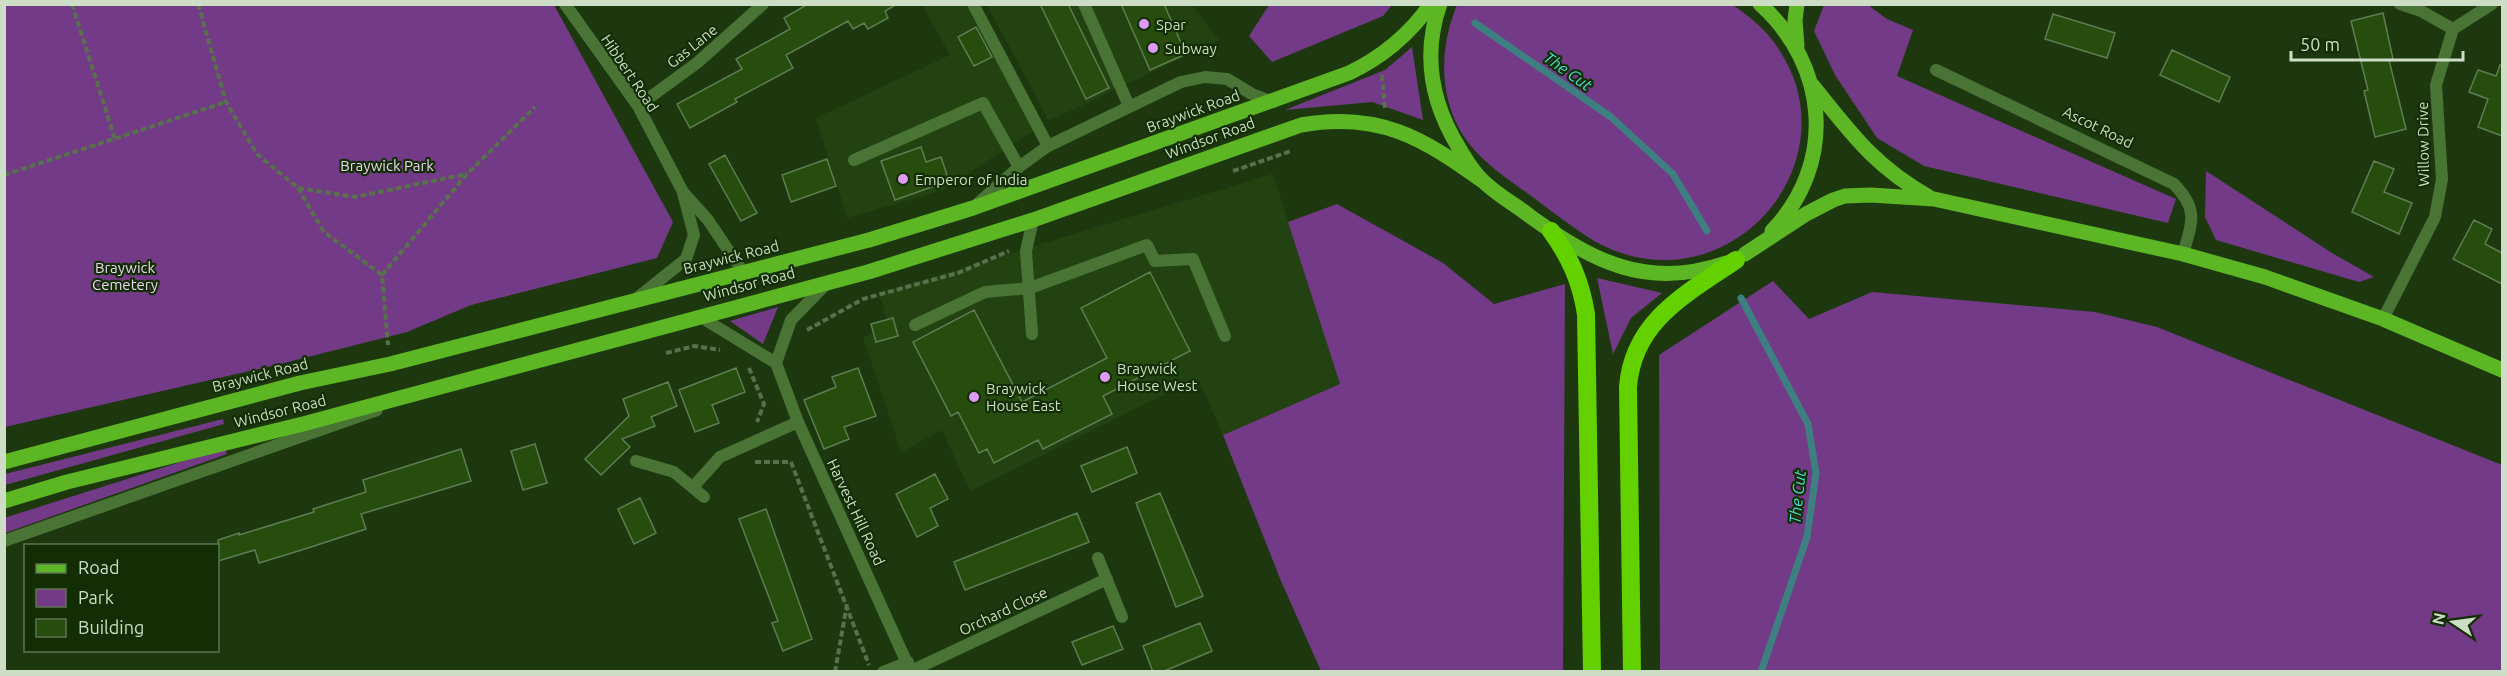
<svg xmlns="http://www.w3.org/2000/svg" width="2507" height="676" font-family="Ubuntu,sans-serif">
	<rect width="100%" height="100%" fill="#1d380f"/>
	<path fill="#224211" d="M926 4 968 5 1035 130 941 191 847 218 816 118 950 55 923 6Z
		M987 5H1192L1219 40 1049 121Z
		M1273 174 1340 384 1223 435 1198 378 970 491 942 430 901 452 863 337 889 327 879 293Z"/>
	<path fill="#733a87" d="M4 5H554L673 222 657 258 471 305 407 332 280 364 5 427Z
		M1269 5V4L1392 5 1383 16 1272 62 1249 36Z
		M1457 5H1733C1747 15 1762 26 1773 41 1862 158 1727 315 1594 241 1572 227 1551 211 1530 195 1513 183 1494 170 1479 155 1439 115 1436 55 1457 5Z
		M1824 5H1868L1887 19 1913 30 1897 76 2176 199 2168 223 1924 166 1877 138 1835 75 1814 31Z
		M1412 47 1423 120 1372 102 1285 110 1385 70Z
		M2206 171 2332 253 2374 277 2359 282 2216 240 2205 217Z
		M1337 204 1443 263 1494 304 1565 284 1563 671H1321L1281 581 1223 435 1340 384 1288 222Z
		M1597 278 1662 293 1631 318 1613 354Z
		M1773 281 1809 319 1872 292 2095 312 2157 327 2502 465V671H1660L1659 355Z
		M778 307 763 344 730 321Z
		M223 419 224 424 5 485V474Z
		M225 448 227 454 5 533 4 518Z"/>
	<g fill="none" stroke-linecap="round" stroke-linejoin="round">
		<path stroke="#3e8081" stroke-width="7" d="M1475 23 1611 117 1673 174 1707 231
			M1741 298 1808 424 1816 473 1807 537 1761 672"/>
	</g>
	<path fill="#264d0e" stroke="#5f7d52" stroke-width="1.5" d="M808 4H897L885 11 888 18 868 29 864 23 853 29 848 21 786 55 793 68 735 99 737 102 690 128 677 104 742 69 736 59 790 29 784 18Z
		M1040 4H1068L1109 88 1086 99Z
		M1121 4H1164L1186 54 1150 70Z
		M2383 13 2393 59 2389 60 2406 129 2375 137 2364 91 2368 90 2351 21Z
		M2053 14 2115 33 2107 58 2045 39Z
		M976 27 992 57 974 66 958 37Z
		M2172 50 2230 77 2219 102 2160 75Z
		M2500 65 2502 66V136L2478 127 2488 99 2469 92 2478 70 2496 76Z
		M921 147 926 162 941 157 949 181 895 200 881 161Z
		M725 155 757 213 741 221 709 164Z
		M827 159 836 186 791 202 782 175Z
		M2374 161 2394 169 2384 192 2412 203 2399 234 2352 212Z
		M2474 220 2492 229 2485 244 2502 253V284L2453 259Z
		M1150 272 1190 351 1103 396 1112 414 1043 449 1038 440 994 463 987 449 979 453 958 412 951 416 913 342 974 310 1022 402 1107 358 1081 308Z
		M893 318 898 336 876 342 871 324Z
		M736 368 745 392 712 405 719 423 695 432 679 390Z
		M858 368 876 416 844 427 849 439 824 449 804 400 836 387 832 377Z
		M668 382 677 406 651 417 655 426 622 439 630 447 601 475 585 459 629 416 623 399Z
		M535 444 547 483 523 490 511 451Z
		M1127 447 1137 473 1092 492 1081 466Z
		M461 449 471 481 361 514 366 529 308 548 259 563 255 550 218 561V540L239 533V535L314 512 313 509 366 492 363 480Z
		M935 474 948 499 930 508 938 526 917 537 896 494Z
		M1160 493 1203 596 1176 607 1136 503Z
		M640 498 656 533 634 544 618 509Z
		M766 509 812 639 783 651 772 623 778 621 739 519Z
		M1077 513 1089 542 965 590 954 562Z
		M1200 623 1212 651 1162 672H1153L1143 646Z
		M1113 626 1123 649 1082 665 1072 642Z"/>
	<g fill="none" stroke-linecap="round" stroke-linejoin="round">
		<path stroke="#58704d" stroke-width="4" stroke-dasharray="6 3" stroke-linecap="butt" d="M72 4 115 139
			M198 4 226 102 257 154 298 188 355 197 467 174
			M1382 75 1385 109
			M1233 171 1291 151
			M4 175 226 102
			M298 188 324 232 382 275 388 345
			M382 275 467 174 535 107
			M807 330 863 299 958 273 1009 251
			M666 353 695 346 720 350
			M749 368 764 404 757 422
			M755 462H791L869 665
			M835 672 847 604"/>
		<path stroke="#4a7436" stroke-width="12" d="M1084 4 1129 106
			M854 160 983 103 1019 167
			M976 205 1019 167 1048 146 1181 82 1205 77 1227 79 1252 94 1273 102
			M915 325 985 292 1030 288 1147 245 1155 261 1193 259 1225 336
			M1032 334 1026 251 1033 220"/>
		<path stroke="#4a7436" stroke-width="12" d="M565 4 638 106 683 192 708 220 743 272
			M973 4 1048 146
			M2400 4 2421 11 2453 29
			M1936 70 2174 184C2199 210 2192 222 2183 254
			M638 106 697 63 763 4
			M636 299 686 259 694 235 683 193
			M699 316 776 363 798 422 911 672
			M2383 319 2435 217 2442 179 2436 85 2453 29 2492 4
			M776 363 791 320 828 282
			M636 461 674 472 704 497
			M693 487 720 457 798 422
			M4 541 377 410
			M1098 558 1122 617
			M911 671 1107 579
			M883 672 908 662"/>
		<path stroke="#5db623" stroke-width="15" d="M1440 4C1422 55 1432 104 1459 148 1466 160 1473 172 1483 181 1497 195 1516 205 1531 217 1594 262 1647 290 1726 263
			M1760 4C1828 65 1837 163 1772 231
			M1797 46 1795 20 1797 4
			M1813 86C1851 133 1874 166 1929 197
			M1745 254 1806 214 1833 200 1845 196 1871 195 1934 199 2183 254 2265 277 2383 319 2502 370
			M4 462 300 383 390 364 869 240 973 208 1349 73C1383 57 1409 35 1431 4
			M4 501 67 482 303 424 868 272 1033 220 1301 125C1379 111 1423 138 1484 182"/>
		<path stroke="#63d000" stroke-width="18" d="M1551 231C1570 257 1581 282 1586 314L1592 672
			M1632 672 1628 387C1633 321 1686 294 1736 260"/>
	</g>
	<g fill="#dc99f5" stroke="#132e04" stroke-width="2">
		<circle cx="1144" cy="24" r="6"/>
		<circle cx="1153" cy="48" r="6"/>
		<circle cx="903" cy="179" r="6"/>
		<circle cx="1105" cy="377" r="6"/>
		<circle cx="974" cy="397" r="6"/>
	</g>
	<g text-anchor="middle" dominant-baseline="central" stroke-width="4.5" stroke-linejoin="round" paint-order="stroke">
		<g font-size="15" fill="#cdddc6" stroke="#132e04" text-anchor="start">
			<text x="1156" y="24">Spar</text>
			<text x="1165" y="48">Subway</text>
			<text x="915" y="179">Emperor of India</text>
			<text x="1117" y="368">Braywick<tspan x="1117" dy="17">House West</tspan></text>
			<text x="986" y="388">Braywick<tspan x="986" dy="17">House East</tspan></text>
		</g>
		<g font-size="15" fill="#cdddc6" stroke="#132e04">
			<text transform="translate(692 46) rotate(-39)">Gas Lane</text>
			<text transform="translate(630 73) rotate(56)">Hibbert Road</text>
			<text transform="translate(1193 111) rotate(-20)">Braywick Road</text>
			<text transform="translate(2098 127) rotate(26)">Ascot Road</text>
			<text transform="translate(1210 138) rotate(-20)">Windsor Road</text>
			<text transform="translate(2423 144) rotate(-91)">Willow Drive</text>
			<text transform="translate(731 257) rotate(-14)">Braywick Road</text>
			<text transform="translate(749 284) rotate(-15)">Windsor Road</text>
			<text transform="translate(260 375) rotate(-14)">Braywick Road</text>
			<text transform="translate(280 411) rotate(-14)">Windsor Road</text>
			<text transform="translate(856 512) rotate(65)">Harvest Hill Road</text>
			<text transform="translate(1003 611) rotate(-25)">Orchard Close</text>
		</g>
		<g font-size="15" fill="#e9d6f0" stroke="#132e04">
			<text x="387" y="165">Braywick Park</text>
			<text x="125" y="267">Braywick<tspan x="125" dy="17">Cemetery</tspan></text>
		</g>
		<g font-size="16" font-style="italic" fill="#4fdcde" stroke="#132e04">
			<text transform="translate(1568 71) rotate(35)">The Cut</text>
			<text transform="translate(1797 497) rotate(-84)">The Cut</text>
		</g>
	</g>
	<rect width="2507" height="676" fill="none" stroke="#cdddc6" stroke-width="12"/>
	<rect x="24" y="544" width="195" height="108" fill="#132e04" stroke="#5d7452" stroke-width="1.5"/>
	<rect x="36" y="564" width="30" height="9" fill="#5db623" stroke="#5d7452" stroke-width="1.5"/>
	<text x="78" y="574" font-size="18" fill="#cdddc6">Road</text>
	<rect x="36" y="589" width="30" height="18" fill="#733a87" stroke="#5d7452" stroke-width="1.5"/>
	<text x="78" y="604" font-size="18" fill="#cdddc6">Park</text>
	<rect x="36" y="619" width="30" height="18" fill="#264d0e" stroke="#5d7452" stroke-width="1.5"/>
	<text x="78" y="634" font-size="18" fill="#cdddc6">Building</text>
	<g transform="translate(2453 622) rotate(283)" stroke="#132e04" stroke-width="4.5" paint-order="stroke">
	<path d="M0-4.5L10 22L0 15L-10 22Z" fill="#cdddc6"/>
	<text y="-9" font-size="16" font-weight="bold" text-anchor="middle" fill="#cdddc6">N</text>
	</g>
	<path d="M2291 51v9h172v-9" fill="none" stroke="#cdddc6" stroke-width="3"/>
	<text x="2300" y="51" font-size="18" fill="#cdddc6" stroke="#132e04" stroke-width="4.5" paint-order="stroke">50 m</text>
</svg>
